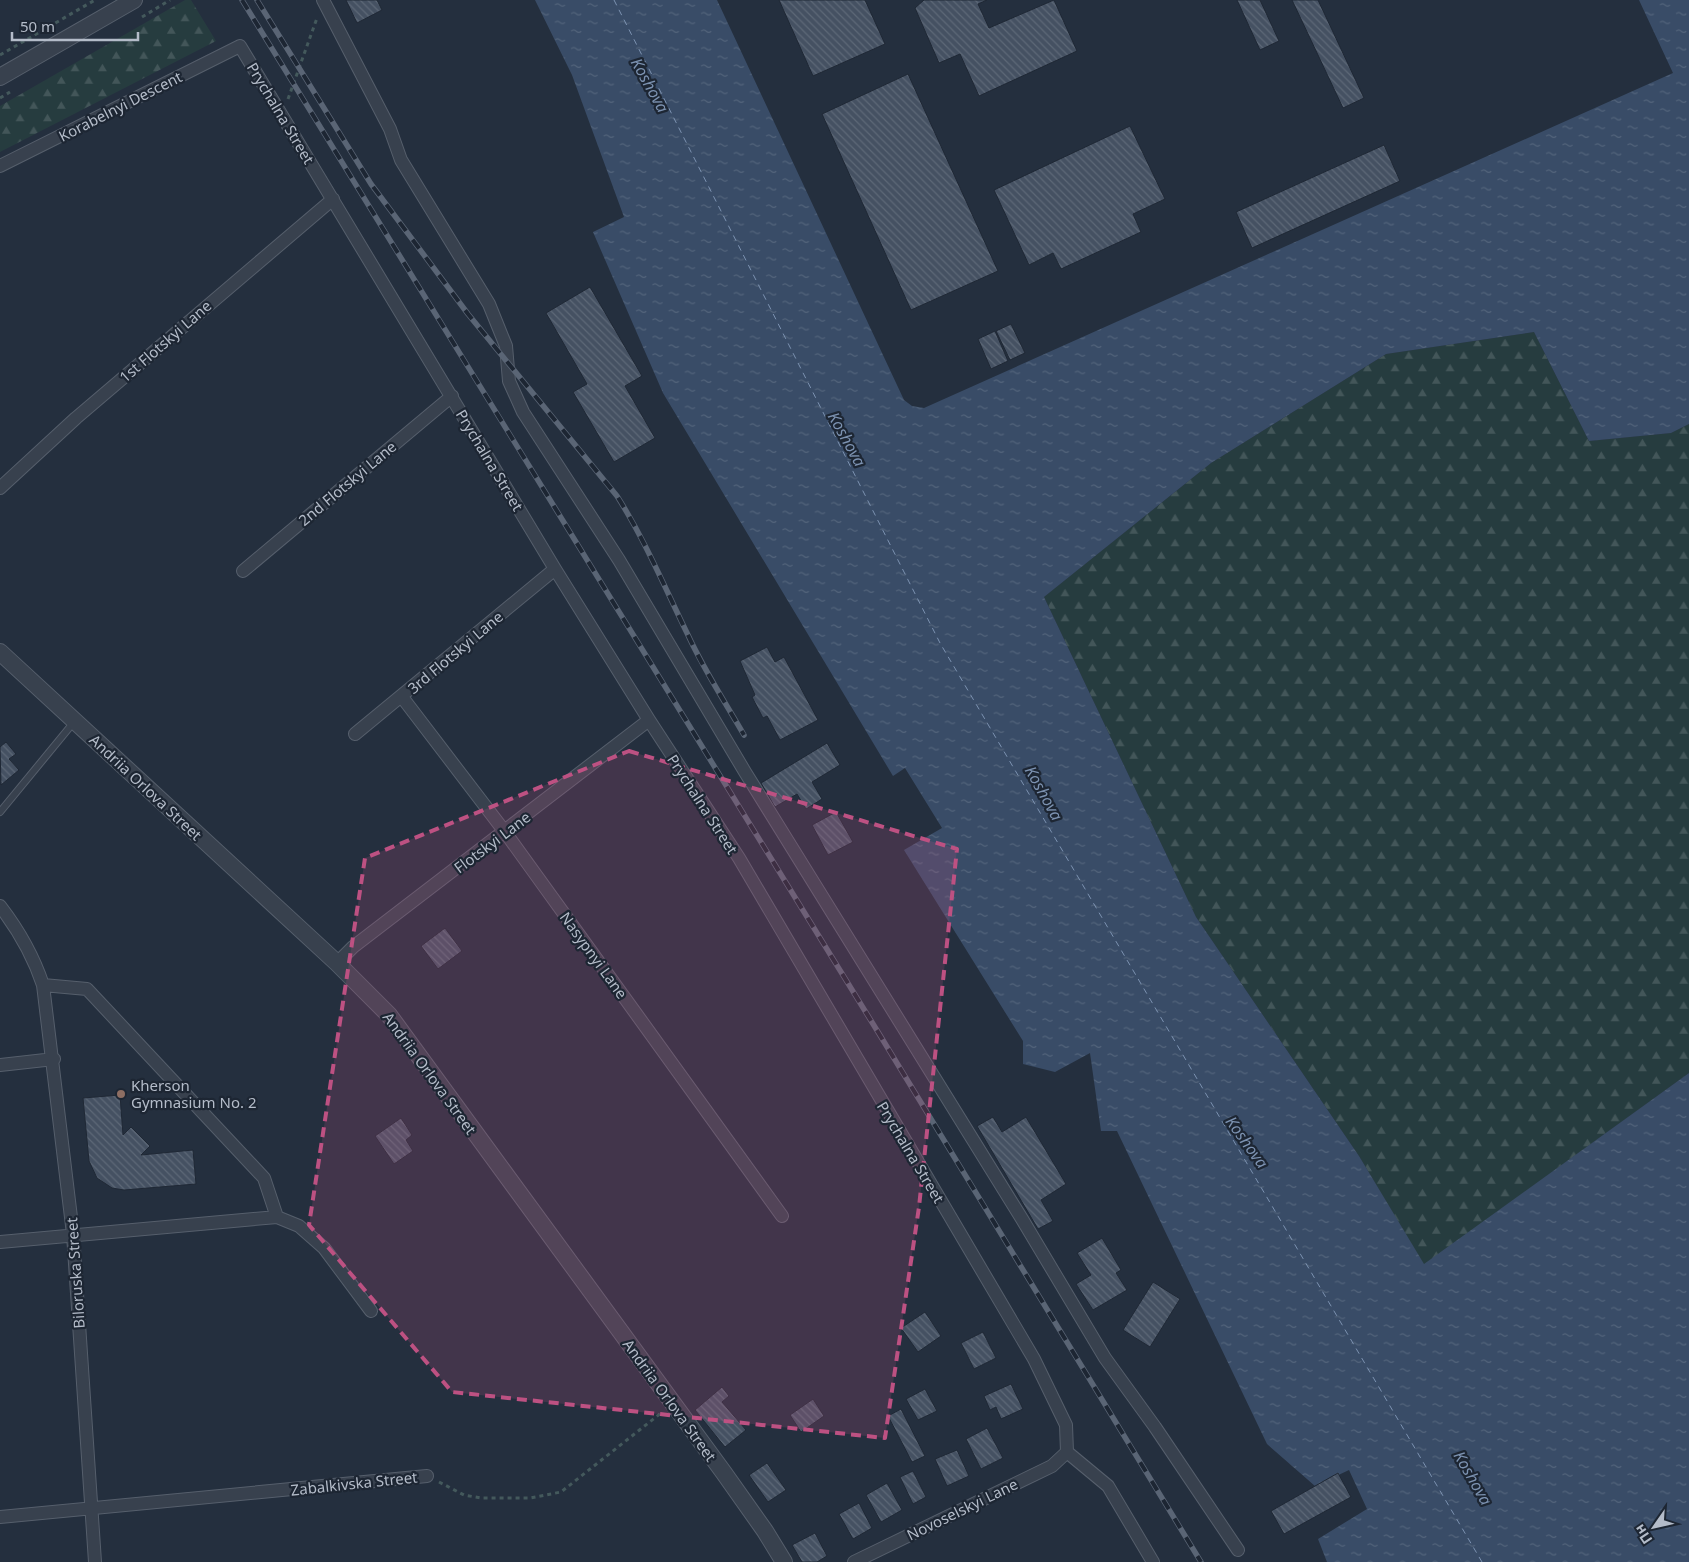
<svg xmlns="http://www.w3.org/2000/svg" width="1689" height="1562" font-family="'Noto Sans',sans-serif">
	<defs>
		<pattern id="forest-firs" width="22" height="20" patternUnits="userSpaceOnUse" patternTransform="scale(1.25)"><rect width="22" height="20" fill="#263c3f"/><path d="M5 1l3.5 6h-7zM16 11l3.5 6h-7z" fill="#435659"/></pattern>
		<pattern id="water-ripples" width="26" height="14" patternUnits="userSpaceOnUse" patternTransform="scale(1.25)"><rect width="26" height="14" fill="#394c67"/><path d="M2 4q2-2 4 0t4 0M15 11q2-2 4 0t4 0" fill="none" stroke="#53647b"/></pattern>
		<pattern id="building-back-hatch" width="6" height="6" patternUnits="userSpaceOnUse" patternTransform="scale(1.25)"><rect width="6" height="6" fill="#455162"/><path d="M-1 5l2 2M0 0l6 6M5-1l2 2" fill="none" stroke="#5d6877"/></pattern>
	</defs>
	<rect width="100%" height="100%" fill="#242f3e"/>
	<path fill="url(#forest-firs)" d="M185 0H191L216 41 0 152V106Z
		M1534 332 1589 441 1671 433 1689 424V1073L1424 1265 1359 1156 1196 917 1044 597 1211 463 1386 354Z"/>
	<path fill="url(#water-ripples)" d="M535 0H717L904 400 912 406 924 408 1673 73 1639 0H1689V424L1671 433 1589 441 1534 332 1386 354 1211 463 1044 597 1196 917 1359 1156 1424 1264 1689 1073V1562H1327L1318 1539 1367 1509 1349 1470 1315 1486 1267 1444 1117 1131H1101L1090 1053 1055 1072 1023 1064V1041L904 850 942 828 905 768 893 776 663 393 593 232 624 217 572 75Z"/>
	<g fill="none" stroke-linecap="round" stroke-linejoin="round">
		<path stroke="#7c92b1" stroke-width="1" stroke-dasharray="6 5" stroke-linecap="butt" d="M614 0 940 643 1482 1562"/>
	</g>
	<path fill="url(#building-back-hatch)" stroke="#1f2835" d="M346 0H377L382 10 357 23Z
		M779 0H865L885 44 813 76Z
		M924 0H987L978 4 989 28 1054 0 1077 51 979 96 960 54 939 63 915 8Z
		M1237 0H1260L1279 41 1260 50Z
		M1292 0H1318L1364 98 1343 108Z
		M908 74 998 271 911 310 822 114Z
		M1130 126 1165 199 1133 214 1141 232 1061 269 1053 253 1029 265 994 190Z
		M1384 145 1400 181 1252 248 1236 212Z
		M590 287 642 376 625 386 655 438 614 462 573 392 587 384 546 313Z
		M1011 324 1025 353 1010 360 996 331Z
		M995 331 1008 361 991 369 978 339Z
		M767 647 775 662 784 657 818 720 780 740 767 716 763 718 752 697 755 695 740 661Z
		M6 742 16 754 9 759 19 770 1 785 0 747Z
		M827 743 840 765 812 782 822 799 806 809 797 794 775 807 761 783Z
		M836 812 853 842 828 855 812 825Z
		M445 928 462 951 438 969 421 946Z
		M120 1095 123 1135 131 1127 150 1146 141 1155 193 1150 196 1184 124 1190 112 1188 97 1178 89 1161 83 1098Z
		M993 1117 1002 1132 1026 1117 1066 1184 1041 1200 1053 1221 1038 1229 977 1126Z
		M401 1118 412 1135 406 1140 413 1151 394 1164 375 1136Z
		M1102 1238 1121 1270 1116 1273 1127 1290 1093 1310 1076 1284 1091 1275 1077 1253Z
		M1153 1282 1180 1299 1150 1347 1123 1330Z
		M925 1312 941 1336 918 1352 901 1328Z
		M983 1332 996 1358 974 1369 961 1343Z
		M1011 1384 1023 1409 1001 1419 996 1407 990 1410 984 1396Z
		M722 1387 729 1396 722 1402 746 1430 725 1447 695 1410Z
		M925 1389 937 1411 918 1420 906 1399Z
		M813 1399 824 1416 801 1432 790 1415Z
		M901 1409 925 1456 912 1462 888 1416Z
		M987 1428 1003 1458 981 1469 966 1439Z
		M957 1450 969 1476 947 1486 935 1459Z
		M767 1463 786 1490 768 1502 749 1475Z
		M913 1471 926 1497 913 1504 900 1477Z
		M1338 1473 1351 1497 1284 1534 1271 1511Z
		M887 1483 902 1510 881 1522 866 1495Z
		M859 1503 872 1528 853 1539 839 1514Z
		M815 1533 827 1556 817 1562H802L792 1545Z"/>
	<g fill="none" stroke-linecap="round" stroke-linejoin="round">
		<defs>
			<path id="service" d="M0 812 74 722"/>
			<path id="minor" d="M323 0 390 129 401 160 489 304 506 346 509 381 523 412 619 560 745 772 1022 1219 1105 1358 1155 1427 1238 1550
				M0 166 240 46 555 569 649 720 739 858 1034 1359 1066 1425 1067 1452 1108 1486 1153 1562
				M0 488 76 418 333 199
				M243 571 452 396
				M402 697 505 832 782 1216
				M355 734 555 569
				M0 906C20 932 33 955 43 985L87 989 264 1178 277 1217
				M337 963 353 947 649 720
				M43 985 73 1234 95 1562
				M0 1065 54 1059
				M0 1242 277 1217 299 1226 324 1248 371 1311
				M0 1517 427 1476
				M854 1562 1052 1466 1067 1452"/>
			<path id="tertiary" d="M0 77 134 0
				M0 652 337 963 389 1015 724 1473 765 1531 784 1562"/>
		</defs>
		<use href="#service" stroke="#565f6c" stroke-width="8"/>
		<use href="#minor" stroke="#565f6c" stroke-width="14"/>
		<use href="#tertiary" stroke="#565f6c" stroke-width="18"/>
		<path stroke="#44595c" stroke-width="3" stroke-dasharray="4 4" stroke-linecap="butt" d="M142 17 170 0
			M0 55 95 0
			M0 98 10 92
			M288 99 317 18
			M439 1482 464 1495 481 1498H530L561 1492 661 1413"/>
		<use href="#service" stroke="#38414e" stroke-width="6"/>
		<use href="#minor" stroke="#38414e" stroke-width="12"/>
		<use href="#tertiary" stroke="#38414e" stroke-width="16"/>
		<defs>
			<path id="rail" d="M242 0 878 1032 1201 1562
				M257 0 371 184 468 314 617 496C645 540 665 588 688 635 704 670 725 702 744 735"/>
		</defs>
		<use href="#rail" stroke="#5a6575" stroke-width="5.5"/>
		<use href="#rail" stroke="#1d2633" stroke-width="4" stroke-dasharray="11" stroke-linecap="butt"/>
	</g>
	<path fill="#bd5182" fill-opacity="0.2" stroke="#bd5182" stroke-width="4" stroke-dasharray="10 6" stroke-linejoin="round" d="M629 751 957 849 919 1207 885 1438 452 1392 309 1225 365 858Z"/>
	<circle fill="#8d6e63" stroke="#1d2633" stroke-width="2" cx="121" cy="1094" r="5"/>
	<g text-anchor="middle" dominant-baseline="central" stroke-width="4.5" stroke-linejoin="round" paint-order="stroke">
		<g font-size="15" fill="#b4bcc9" stroke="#1d2633">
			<text transform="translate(120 106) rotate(-27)">Korabelnyi Descent</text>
			<text transform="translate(281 113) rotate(59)">Prychalna Street</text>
			<text transform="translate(165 341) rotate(-41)">1st Flotskyi Lane</text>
			<text transform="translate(490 460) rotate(59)">Prychalna Street</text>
			<text transform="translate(347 483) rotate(-40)">2nd Flotskyi Lane</text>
			<text transform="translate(455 652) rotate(-40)">3rd Flotskyi Lane</text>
			<text transform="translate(146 787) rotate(43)">Andriia Orlova Street</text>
			<text transform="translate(703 804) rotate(57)">Prychalna Street</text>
			<text transform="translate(492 842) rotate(-37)">Flotskyi Lane</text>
			<text transform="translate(594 955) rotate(54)">Nasypnyi Lane</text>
			<text transform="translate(430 1073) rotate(54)">Andriia Orlova Street</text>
			<text transform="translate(911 1152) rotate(59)">Prychalna Street</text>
			<text transform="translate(75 1273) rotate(-94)">Biloruska Street</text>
			<text transform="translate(670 1400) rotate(54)">Andriia Orlova Street</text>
			<text transform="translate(354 1483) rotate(-6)">Zabalkivska Street</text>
			<text transform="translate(962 1509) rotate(-26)">Novoselskyi Lane</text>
		</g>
		<g font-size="15" fill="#b4bcc9" stroke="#1d2633" text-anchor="start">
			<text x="131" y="1085">Kherson<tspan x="131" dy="17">Gymnasium No. 2</tspan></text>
		</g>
		<g font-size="16" font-style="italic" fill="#7c92b1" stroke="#1d2633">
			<text transform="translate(650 85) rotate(61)">Koshova</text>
			<text transform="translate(847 439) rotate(61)">Koshova</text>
			<text transform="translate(1044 793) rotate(61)">Koshova</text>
			<text transform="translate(1247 1142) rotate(54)">Koshova</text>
			<text transform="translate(1473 1478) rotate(60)">Koshova</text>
		</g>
	</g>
	<g transform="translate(1654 1527) rotate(236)" stroke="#1d2633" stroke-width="4" paint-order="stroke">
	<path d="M0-4L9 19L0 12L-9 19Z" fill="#b4bcc9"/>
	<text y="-8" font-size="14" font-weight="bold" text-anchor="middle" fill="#b4bcc9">Пн</text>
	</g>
	<path d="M12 32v8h126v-8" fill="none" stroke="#b4bcc9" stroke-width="2.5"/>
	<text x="20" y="32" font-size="15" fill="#b4bcc9" stroke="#1d2633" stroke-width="4" paint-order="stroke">50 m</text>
</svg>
